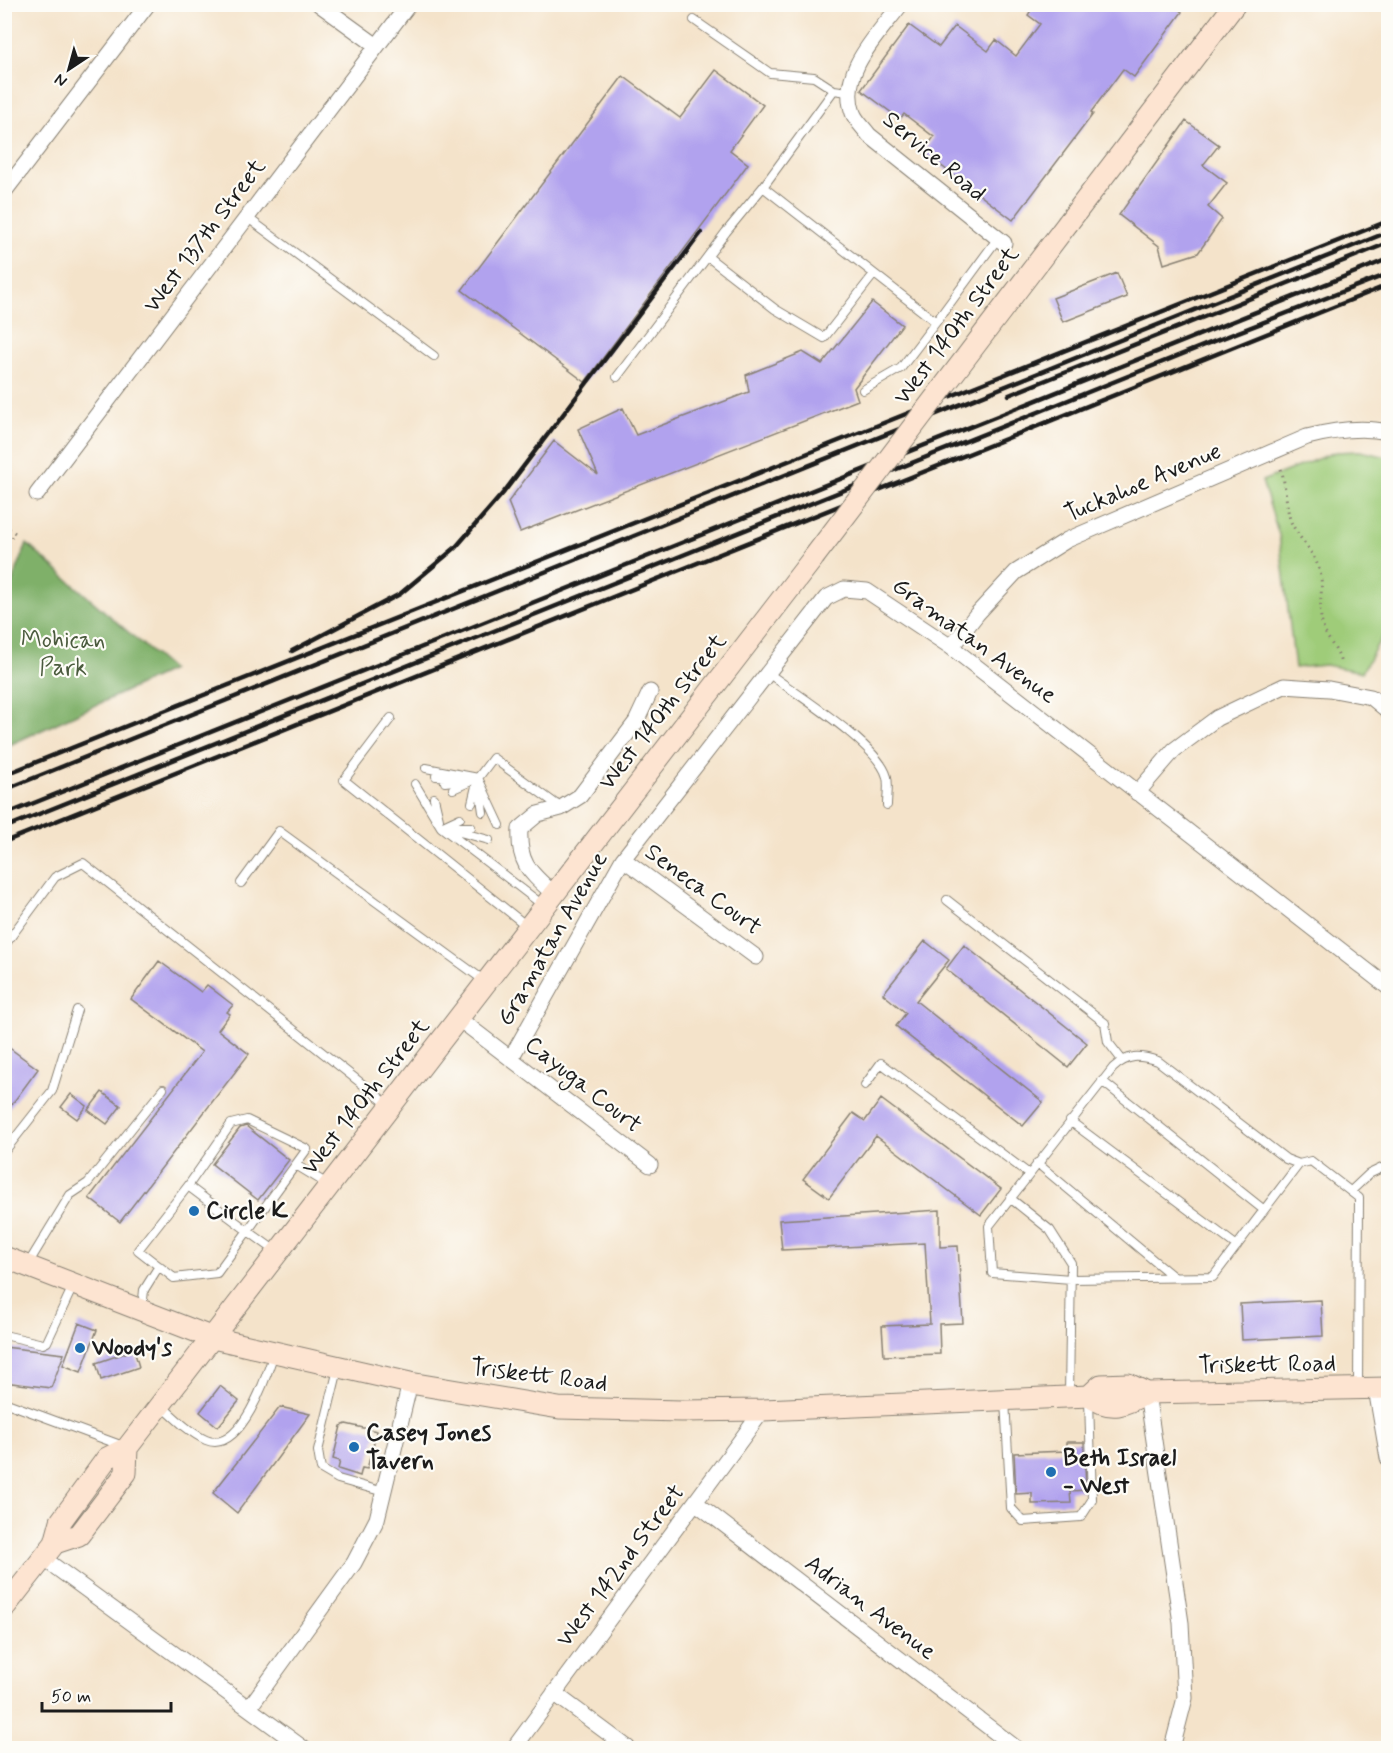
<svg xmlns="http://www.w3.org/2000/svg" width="1393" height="1753" font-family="Mynerve,sans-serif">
	<rect width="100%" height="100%" fill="#fdfcf7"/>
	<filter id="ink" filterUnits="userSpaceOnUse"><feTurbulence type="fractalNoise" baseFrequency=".0167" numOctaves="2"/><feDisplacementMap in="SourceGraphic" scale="12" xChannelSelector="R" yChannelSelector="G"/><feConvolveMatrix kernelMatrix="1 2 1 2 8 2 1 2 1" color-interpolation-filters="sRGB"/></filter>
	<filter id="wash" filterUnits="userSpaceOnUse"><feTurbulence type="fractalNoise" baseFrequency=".008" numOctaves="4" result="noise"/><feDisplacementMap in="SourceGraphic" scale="24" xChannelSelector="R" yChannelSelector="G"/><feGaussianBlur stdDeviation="1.35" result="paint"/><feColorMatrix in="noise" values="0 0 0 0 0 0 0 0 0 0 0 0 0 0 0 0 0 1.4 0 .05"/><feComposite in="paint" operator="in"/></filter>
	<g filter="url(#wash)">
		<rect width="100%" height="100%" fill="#f4e3ca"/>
		<path fill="#9fcc79" stroke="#5e744a" stroke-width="1.5" d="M1360 451 1388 457V626L1362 672 1325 665 1295 668 1279 535 1262 481 1335 452Z"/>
		<path fill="#7fb069" stroke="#4e6642" stroke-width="1.5" d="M27 544 172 670 5 747V600Z"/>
		<g id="blocks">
			<path fill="#b1a2ee" d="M1035 4H1171L1182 12 1134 77 1123 69 1091 112 1093 114 1013 220 923 152 934 137 904 114 900 119 861 90 909 25 939 47 955 26 988 51 996 40 1016 56 1040 24 1028 15Z
				M716 70 763 105 730 150 748 164 585 382 462 290 623 76 680 118Z
				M1186 121 1219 145 1203 165 1227 183 1208 207 1222 219 1198 253 1164 264 1159 246 1119 215Z
				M1117 273 1127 297 1063 322 1053 298Z
				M872 302 902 325 854 388 858 400 520 532 508 502 554 441 598 475 578 429 623 408 636 435 749 392 746 375 803 352 822 364Z
				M925 941 949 960 916 1001 1043 1102 1023 1126 896 1026 906 1013 883 994Z
				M964 945 1087 1043 1068 1067 946 969Z
				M159 961 201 992 207 985 233 1005 227 1012 230 1014 218 1030 249 1054 120 1222 89 1198 202 1052 131 999Z
				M4 1044 38 1069 4 1115Z
				M102 1092 121 1106 107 1124 88 1110Z
				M71 1094 87 1106 77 1119 61 1107Z
				M881 1099 1001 1189 981 1215 876 1136 829 1198 803 1179 853 1113 865 1121Z
				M246 1126 289 1160 258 1200 212 1164 240 1128Z
				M940 1210V1247L958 1246 963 1323 939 1324 940 1354 884 1356 882 1326 930 1324 925 1243 782 1250 779 1220Z
				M1321 1300 1323 1336 1242 1340 1240 1304Z
				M79 1323 97 1330 81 1372 63 1365Z
				M4 1347 64 1354 51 1388 4 1382Z
				M134 1350 139 1367 101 1380 96 1363Z
				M220 1386 239 1401 218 1427 200 1412Z
				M280 1407 310 1414 237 1513 213 1493Z
				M346 1424 377 1431 367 1469 362 1468 360 1476 338 1469 340 1461 333 1459 341 1426Z
				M1067 1442H1084L1086 1490 1070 1491 1071 1503 1032 1504V1493L1016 1494 1014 1453 1067 1451Z"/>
		</g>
	</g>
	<g filter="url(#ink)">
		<use href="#blocks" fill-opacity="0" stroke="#888073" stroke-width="1.5"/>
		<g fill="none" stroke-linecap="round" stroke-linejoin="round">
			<defs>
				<path id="lane" d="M694 20 770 73 814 77 834 90 848 92
					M834 90 763 187 936 322 998 238
					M248 218 434 356
					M708 257 775 309 824 338 874 274
					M617 377 726 232 763 187
					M863 390 901 368 936 322
					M768 673C796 694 879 745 887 777 889 785 887 797 887 805
					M391 718 344 780 528 927
					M426 768 478 778
					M436 776 453 777
					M478 778 500 825
					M445 782 471 779
					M415 784 441 827 544 906
					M479 785 483 812
					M453 789 469 782
					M434 798 439 819
					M472 803 478 778 493 758 560 807
					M445 825 460 818
					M451 827H471
					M445 828 489 840
					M241 883 279 831 486 982
					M947 900 1105 1023 1108 1042 1122 1060
					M4 946 55 877 83 863 390 1106
					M1102 1081 1264 1210
					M865 1085 881 1063 1029 1174
					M1070 1121 1237 1246
					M4 1152 52 1091 77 1010
					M1037 1163 1175 1278
					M1299 1164 1213 1277 1071 1279 992 1273 989 1226 1113 1068C1128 1054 1139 1055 1158 1061L1286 1159 1299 1164 1311 1161 1359 1198 1358 1388
					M296 1165 329 1185
					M188 1186 231 1124 247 1120 307 1149 217 1273 174 1278 138 1250 188 1186 248 1231 277 1252
					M1351 1191 1369 1174 1388 1165
					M1010 1198 1050 1230 1071 1263 1069 1395
					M28 1264 70 1195 88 1183 163 1089
					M142 1309 144 1290 159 1266
					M4 1335 43 1344 47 1342 73 1286
					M338 1369 318 1451 321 1469 338 1479 384 1492
					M1005 1400 1011 1508 1023 1521 1081 1517 1092 1500 1089 1400
					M4 1402 123 1446
					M162 1406C175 1418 190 1433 206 1440 241 1455 267 1375 274 1353"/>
				<path id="street" d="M319 4 377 46
					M901 4C878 35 838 72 853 113 856 121 864 128 869 135L1004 243
					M4 192 148 4
					M37 494 409 4
					M951 647 977 614 1016 572 1067 540 1307 437C1334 430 1361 426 1388 432
					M1137 793 1174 750 1217 718 1284 686 1329 689 1371 697 1388 711
					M623 859 756 957
					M555 895C531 873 518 865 520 829L538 814 561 808 580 796 636 722 650 692
					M459 1019 650 1165
					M511 1058 623 859 826 598 844 589 867 591 951 647 1388 987
					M1376 1389 1388 1458
					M1147 1393 1181 1623 1185 1698 1172 1748
					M696 1503 1016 1748
					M43 1558 303 1748
					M554 1693 628 1748
					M249 1708 354 1563 377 1519 410 1383
					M514 1748 763 1410"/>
				<path id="secondary" d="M1068 223 1235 4
					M4 1257 213 1338 410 1383 559 1408 681 1411 763 1410 1089 1396C1111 1412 1125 1405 1147 1393L1388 1388
					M1089 1396 1101 1385 1128 1384 1147 1393
					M55 1543 79 1535 126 1473 127 1448
					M4 1608 55 1543 61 1521 107 1458 127 1448 814 557"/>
			</defs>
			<use href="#lane" stroke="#888073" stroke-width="10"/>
			<use href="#street" stroke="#888073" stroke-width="17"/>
			<use href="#secondary" stroke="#888073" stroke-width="23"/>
			<path stroke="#888073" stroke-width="3" stroke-dasharray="1.5 4.5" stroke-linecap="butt" d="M1281 469C1286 484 1286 513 1292 524 1300 540 1315 553 1320 572 1324 588 1318 607 1322 623 1325 639 1339 649 1341 665
				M4 525 15 533 4 548"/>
			<use href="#lane" stroke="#fff" stroke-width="8"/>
			<use href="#street" stroke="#fff" stroke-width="15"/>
			<use href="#secondary" stroke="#fde4d1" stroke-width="21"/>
			<path stroke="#1c1c1c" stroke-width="4.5" d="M1009 395 1388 243
				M292 651 400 594 455 548 504 492 701 233
				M4 775 1388 221
				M4 790 1388 232
				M4 815 1388 259
				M4 828 1215 341 1388 274
				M4 842 1388 285"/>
			<defs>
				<path id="secondary-bridge" d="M814 557 1068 223"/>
			</defs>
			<use href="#secondary-bridge" stroke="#888073" stroke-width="23" stroke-linecap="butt"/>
			<use href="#secondary-bridge" stroke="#fde4d1" stroke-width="21"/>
		</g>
	</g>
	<g fill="#1f6fb2" stroke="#fdfcf7" stroke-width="2">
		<circle cx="194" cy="1211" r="6"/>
		<circle cx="80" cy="1348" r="6"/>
		<circle cx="354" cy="1447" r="6"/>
		<circle cx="1051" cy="1472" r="6"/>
	</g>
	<g text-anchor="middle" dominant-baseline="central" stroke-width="4.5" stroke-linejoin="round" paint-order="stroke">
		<g font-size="24" fill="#1c1c1c" stroke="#fdfcf7">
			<text transform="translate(934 157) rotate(40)">Service Road</text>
			<text transform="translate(205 236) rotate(-53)">West 137th Street</text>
			<text transform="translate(957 326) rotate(-53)">West 140th Street</text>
			<text transform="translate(1143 483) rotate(-23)">Tuckahoe Avenue</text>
			<text transform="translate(974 641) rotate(36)">Gramatan Avenue</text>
			<text transform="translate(663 712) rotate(-52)">West 140th Street</text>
			<text transform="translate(703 890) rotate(36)">Seneca Court</text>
			<text transform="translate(553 939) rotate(-60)">Gramatan Avenue</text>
			<text transform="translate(583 1085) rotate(38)">Cayuga Court</text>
			<text transform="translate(366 1097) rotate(-52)">West 140th Street</text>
			<text transform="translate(1267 1365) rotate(-1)">Triskett Road</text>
			<text transform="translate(539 1376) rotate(7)">Triskett Road</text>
			<text transform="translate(621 1566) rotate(-53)">West 142nd Street</text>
			<text transform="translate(870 1608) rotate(37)">Adrian Avenue</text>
		</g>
		<g font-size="24" fill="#4a5a3d" stroke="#fdfcf7">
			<text x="63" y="640">Mohican<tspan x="63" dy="28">Park</tspan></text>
		</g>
		<g font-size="24" font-weight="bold" fill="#1c1c1c" stroke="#fdfcf7" text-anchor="start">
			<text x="206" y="1211">Circle K</text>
			<text x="92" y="1348">Woody's</text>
			<text x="366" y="1433">Casey Jones<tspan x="366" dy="28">Tavern</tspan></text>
			<text x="1063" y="1458">Beth Israel<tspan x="1063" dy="28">- West</tspan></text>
		</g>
	</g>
	<rect width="1393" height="1753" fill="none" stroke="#fdfcf7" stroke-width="24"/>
	<g transform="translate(69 69) rotate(216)" stroke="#fdfcf7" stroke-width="4.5" paint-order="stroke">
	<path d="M0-4.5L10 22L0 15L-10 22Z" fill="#1c1c1c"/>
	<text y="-9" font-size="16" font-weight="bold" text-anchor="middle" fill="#1c1c1c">N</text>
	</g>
	<path d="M42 1702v9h129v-9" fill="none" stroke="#1c1c1c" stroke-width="3"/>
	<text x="51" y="1702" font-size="18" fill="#1c1c1c" stroke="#fdfcf7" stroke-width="4.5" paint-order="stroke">50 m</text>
</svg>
